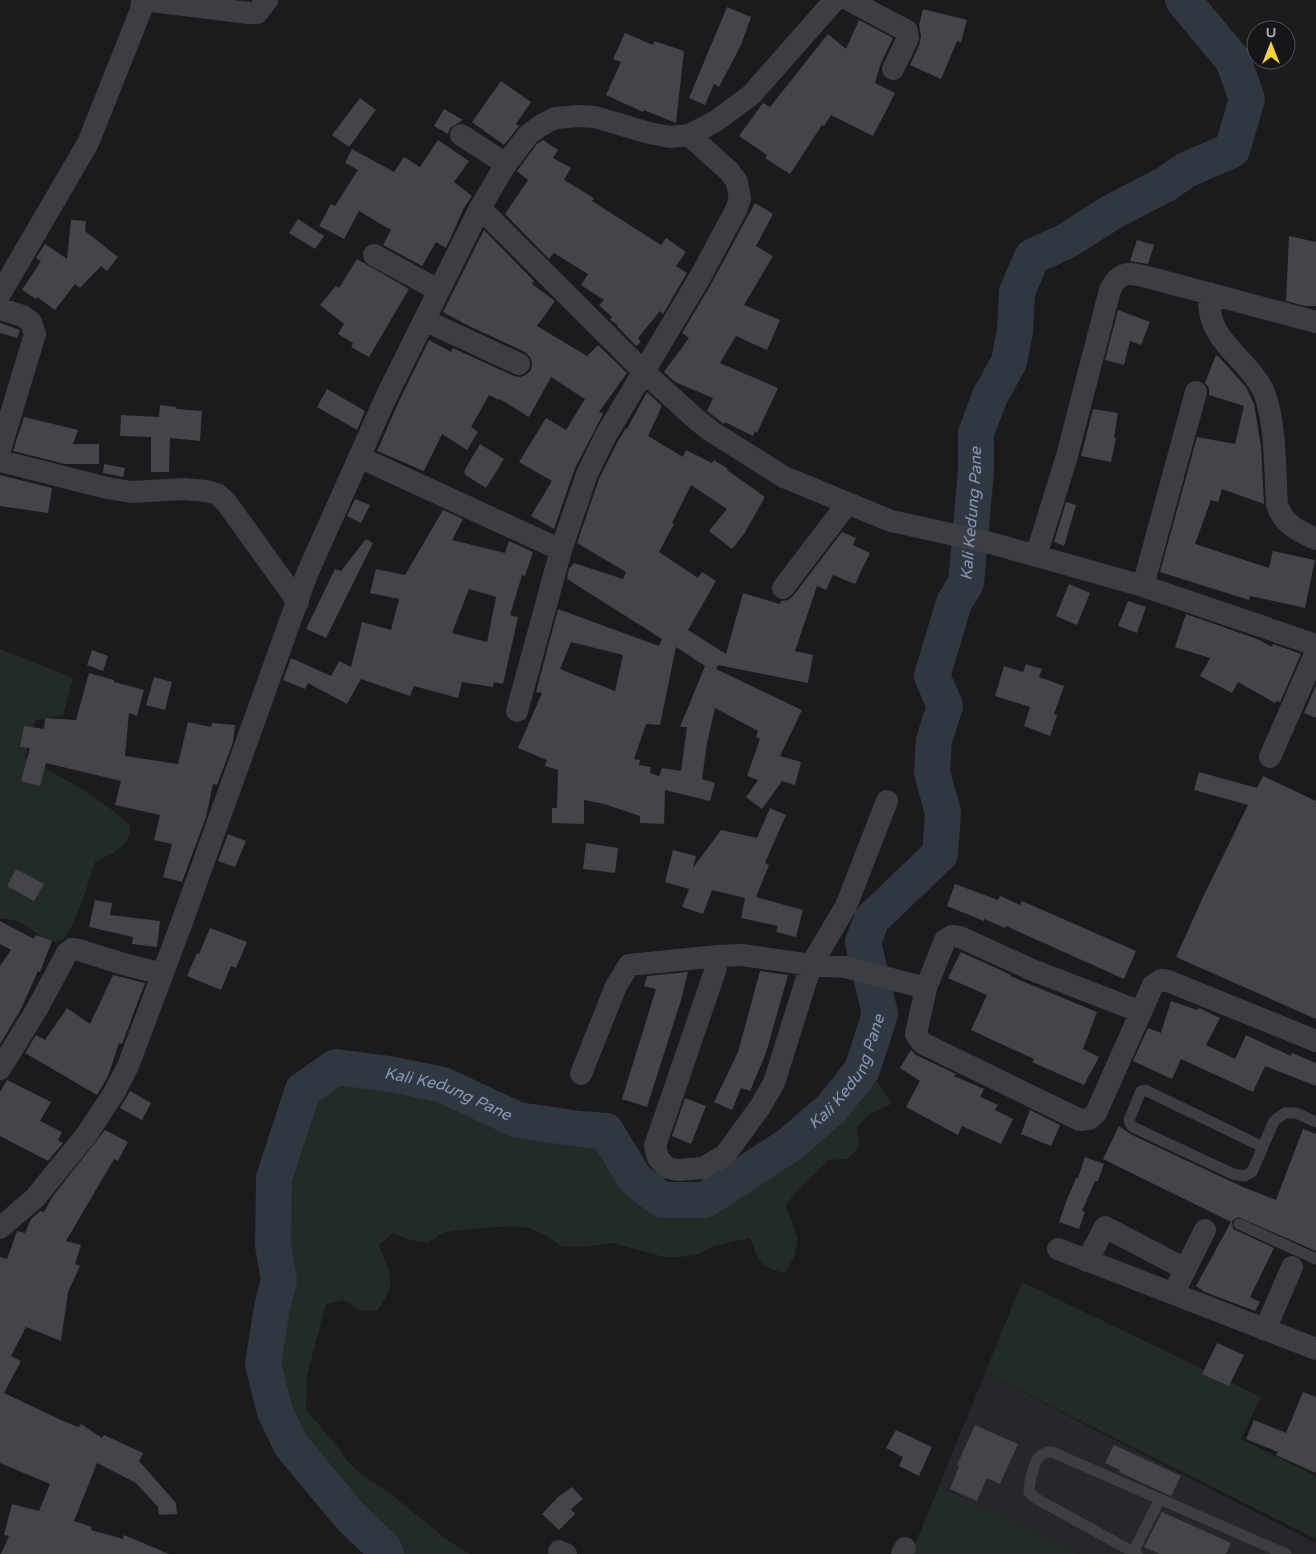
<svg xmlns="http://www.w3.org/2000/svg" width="1316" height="1554" font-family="'Varela Round',sans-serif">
	<rect width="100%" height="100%" fill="#1b1a1d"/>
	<path fill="#27262a" d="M985 1373 1316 1543V1554H1079L939 1486Z"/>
	<path fill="#222b25" d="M0 649 73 678 63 715 36 720 25 757C61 777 100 797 130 825 132 846 112 854 95 862 89 880 77 923 65 937 60 943 50 943 44 939 31 929 18 917 0 919Z
		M869 1074 878 1082 892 1104 869 1114 857 1128 860 1146 847 1159 829 1160 797 1191 786 1205 798 1239 794 1257 785 1273C758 1267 759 1262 750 1238L714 1246 699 1254 681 1257H664L613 1243 579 1247 561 1246 545 1235 529 1228 512 1226 459 1230 442 1233 428 1243 410 1240 393 1233 379 1245C390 1276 399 1281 377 1311L359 1310 344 1300 326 1304 307 1375 306 1410 338 1447 348 1462 361 1474 392 1495 450 1542 470 1554H394L391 1545 354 1510 298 1441 282 1409 270 1363 279 1309 287 1280 281 1244 282 1179 309 1094 338 1075 388 1081 441 1092 516 1127 602 1138 629 1184 659 1208H707L793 1151 837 1113Z
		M1022 1282 1261 1397 1241 1439 1316 1476V1539L985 1373Z
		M939 1486 1079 1554H911Z"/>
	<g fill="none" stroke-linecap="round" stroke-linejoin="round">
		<path stroke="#303741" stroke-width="36" id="s1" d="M386 1554 384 1549 349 1515 291 1445 275 1412 263 1364 272 1307 279 1280 273 1245 274 1178 303 1090 336 1067 390 1074 443 1085 518 1120 580 1129 606 1131 635 1179 662 1200H705L789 1145 832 1108 862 1070 880 1014 863 942 872 919 940 854 943 813 932 772 934 740 945 706 932 676 954 603 966 583 976 471V433L990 396 1009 362 1015 331 1017 292 1032 257 1068 240 1112 212 1166 184 1186 170 1232 150 1247 99 1233 60 1183 0"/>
	</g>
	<path fill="#45444a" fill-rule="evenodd" d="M727 7 751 17 741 45 719 87 714 84 705 105 689 98Z
		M923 9 967 20 961 42 957 41 941 79 910 65 920 43 921 36 919 25Z
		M859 20 893 38 881 63 875 83 895 93 873 136 831 115 824 126 822 125 790 174 765 158 767 155 739 136 763 103 770 107 828 34 846 49Z
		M625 33 653 45 654 41 684 51 676 123 644 110 643 112 606 95 621 62 613 59Z
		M501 81 531 102 516 124 519 126 504 145 472 122Z
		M360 98 376 110 349 147 332 135Z
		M444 109 463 120 450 128 448 134 434 126Z
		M438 140 469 161 454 182 472 196 464 208 446 248 436 242 422 266 383 245 391 230 359 211 344 239 319 226 331 204 335 206 358 170 345 163 352 149 394 172 404 157 420 167Z
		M543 140 558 150 553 158 571 168 564 180 594 198 592 201 661 245 666 238 686 252 676 266 687 273 663 314 660 311 638 338 641 342 636 346 617 326 618 325 610 320 612 317 599 305 604 300 581 285 588 274 554 253 549 259 505 214 528 180 517 171 537 144Z
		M755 203 773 214 756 246 773 256 744 305 780 320 767 350 736 336 720 363 778 388 757 433 755 431 753 436 725 422 724 424 707 411 713 398 675 382 664 372 689 338 682 333 710 286Z
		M298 219 324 236 315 249 289 233Z
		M71 220 86 221 85 231 118 257 107 271 101 266 80 288 75 284 55 310 37 297 36 299 22 290 41 261 36 258 45 244 67 259Z
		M484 230 534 281 532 284 555 301 537 326 587 356 598 345 627 373 599 412 603 414 575 468 554 529 531 516 552 481 519 462 546 418 566 430 585 399 551 377 529 417 500 399 499 400 489 395 471 427 478 432 467 450 442 434 424 471 377 451 399 401 429 340 451 352 453 348 514 376 520 377 526 375 531 370 532 362 530 357 525 352 467 325 443 312Z
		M1289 236 1316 242V306H1305L1286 301Z
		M1137 240 1154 245 1148 264 1130 261Z
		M357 259 409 289 369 357 351 347 353 343 338 334 344 324 320 305 336 286 339 288Z
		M1118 310 1150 322 1141 345 1130 341 1124 365 1105 360Z
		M0 323 20 330 17 338 0 333Z
		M1216 355 1219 357 1246 387 1254 404 1261 446 1264 504 1222 489 1218 502 1211 500 1195 544 1269 568 1273 551 1315 560 1305 608 1250 596 1249 600 1160 572 1197 437 1235 444 1244 406 1209 395V388L1205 383Z
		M327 389 365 411 357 430 317 407Z
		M647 392 662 406 648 436 683 457 686 450 712 463 714 460 728 469 727 470 765 497 744 534 732 549 709 531 727 509 691 485 672 523 674 524 659 552 698 578 702 572 716 581 688 630 726 654 743 593 780 604 781 601 788 600 793 596 842 532 856 538 853 545 870 553 855 584 833 575 826 590 817 586 795 651 813 655 808 683 718 665 716 669 802 710 780 756 801 762 795 785 782 781 762 809 746 797 758 780 747 776 760 739 756 737 758 731 715 708 707 743 702 779 715 783 710 801 665 790 664 824 640 823V816L604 804 584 800V824L552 823V808H557L558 770 545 766 547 760 518 748 542 693 536 692 558 609 659 646 662 639 567 579 569 569 574 563 623 579 626 572 577 543 599 479 618 441 626 428 627 429ZM571 642 623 655 615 691 560 669ZM676 647 705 666 680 727H687L681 771 662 768 659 776 650 773 651 767 639 765 640 760 634 759 646 724 660 725Z
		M160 405 176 407V409L202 411 200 441 170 438 169 472H151V437L120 436 121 415 159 417Z
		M1093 409 1118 413 1114 438H1116L1111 462 1081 456Z
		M24 417 78 430 73 444H99V464H65L13 451Z
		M480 444 504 459 486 488 464 474 465 472 464 471Z
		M104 464 125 468 123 477 103 473Z
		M0 475 52 488 48 513 0 506Z
		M355 499 370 505 361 523 347 516Z
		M1066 502 1076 505 1064 546 1054 542Z
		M443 510 463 519 452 540 505 553 509 541 533 552 525 576 522 575 510 615 518 617 503 684 494 682 493 687 462 682 458 698 414 686 410 696 361 679 347 704 308 683 305 689 283 680 291 658 331 676 339 661 351 667 362 622 391 630 399 599 370 593 376 569 405 575ZM469 589 496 597 487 642 452 633Z
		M366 539 373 543 326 638 306 629 335 569 341 571Z
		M1069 584 1090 593 1077 625 1056 616Z
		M1128 601 1146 607 1137 633 1118 626Z
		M1186 614 1257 639 1272 647 1273 644 1301 654 1280 702 1276 701 1275 703 1238 682 1232 693 1200 676 1210 658 1175 647Z
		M92 650 108 656 103 671 87 665Z
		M1026 664 1042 669 1039 677 1064 686 1054 714 1057 716 1050 736 1024 726 1030 707 995 696 1004 666 1023 672Z
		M89 673 114 680V682L144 690 137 716 129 713 125 756 178 764 188 722 211 727 212 723 235 725 233 742 217 785 213 784 206 817 182 882 163 877 172 844 154 840 160 815 115 805 121 781 46 763 40 786 21 781 30 748 20 747 24 726 44 729 45 718 76 720Z
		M154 677 172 682 165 710 146 705Z
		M1316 685V718L1304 713Z
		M1199 772 1257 788 1263 776 1316 801V1019L1176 957 1204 895 1248 805 1194 790Z
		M770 808 786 815 765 863 769 865 756 897 803 910 796 937 776 932 778 926 741 918 745 898 712 890 703 914 682 907 689 889 665 882 673 850 696 856 693 868 721 830 757 838Z
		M228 834 246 841 235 867 218 861Z
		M586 843 618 848 615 873 583 869Z
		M16 869 44 884 34 901 7 886Z
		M955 884 998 900 1000 896 1020 905 1022 901 1136 951 1124 979 1006 926 1005 928 984 919V921L947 906Z
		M95 900 112 903 110 915 160 921 157 947 132 944 133 937 89 927Z
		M0 921 34 939 36 935 52 941 40 972 38 971 20 1011 0 1044V966L11 950 0 944Z
		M210 928 247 942 236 968 231 966 221 990 187 976 197 953 199 954Z
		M961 952 1011 975 1010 976 1097 1012 1083 1049 1099 1057 1084 1085 1032 1062 1034 1059 971 1030 987 995 948 978Z
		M760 971 788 975 766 1053 750 1091 741 1088 732 1110 714 1102 738 1052Z
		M688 972 681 1000 647 1107 622 1099 656 989 644 986 647 976Z
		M113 975 145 983 122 1044 119 1043 108 1076 97 1095 25 1053 36 1035 45 1040 67 1008 90 1024Z
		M1171 1001 1197 1010 1199 1008 1220 1018 1206 1045 1235 1059 1246 1035 1291 1056 1292 1053 1316 1063V1086L1265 1066 1253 1092 1181 1059 1172 1079 1133 1061 1148 1028 1161 1033Z
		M911 1050 916 1055 956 1074 954 1076 984 1089 980 1097 998 1105 995 1110 1013 1119 1001 1144 962 1126 958 1135 906 1107 920 1081 900 1068Z
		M7 1080 51 1102 40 1121 62 1132 58 1140 63 1143 48 1161 0 1136V1092Z
		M130 1091 151 1103 142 1120 120 1108Z
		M685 1098 706 1106 691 1144 672 1136Z
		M1030 1110 1060 1125 1051 1146 1021 1134Z
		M1119 1126 1132 1135 1243 1187 1276 1200 1303 1129 1316 1134V1251L1238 1217 1232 1221 1233 1229 1274 1248 1250 1297 1260 1302 1255 1311 1205 1292 1196 1286 1231 1222 1103 1159Z
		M105 1130 128 1142 118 1161 114 1159 66 1241 81 1245 75 1264 80 1266 68 1292 61 1341 26 1327 11 1356 21 1361 4 1393 61 1420 78 1427 81 1424 102 1438 104 1435 143 1453 139 1461 176 1503 177 1514 159 1515 158 1507 136 1483 97 1463 74 1521 92 1527 91 1530 123 1539 124 1535 169 1554H1L9 1536 4 1535 12 1504 39 1511 50 1484 0 1463V1257L7 1259 17 1231 25 1233 31 1219 40 1211 44 1212 53 1196Z
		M1085 1157 1104 1164 1098 1181H1095L1082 1211 1085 1212 1079 1229 1059 1222 1066 1202 1076 1178H1078Z
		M1217 1343 1244 1355 1229 1386 1202 1374Z
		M1303 1392 1316 1397V1473L1276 1455 1278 1452 1246 1439 1254 1420 1286 1433Z
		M975 1425 1018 1444 1000 1484 987 1478 977 1501 950 1489 959 1466 957 1465Z
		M896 1430 932 1447 919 1476 899 1466 903 1457 886 1448Z
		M1114 1445 1181 1476 1171 1496 1119 1472 1120 1470 1105 1463Z
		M572 1487 583 1499 571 1509 575 1514 559 1530 542 1514 558 1497Z
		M1162 1512 1231 1543 1226 1554H1160L1144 1547Z"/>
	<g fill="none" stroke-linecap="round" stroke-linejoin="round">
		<path stroke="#3d3d44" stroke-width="11" d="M1263 1147 1145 1090 1141 1091 1129 1120 1131 1125 1135 1128 1233 1174 1244 1176 1252 1172 1274 1121 1285 1113H1296L1316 1122
			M1239 1224 1316 1259
			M1133 1552 1160 1499
			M1137 1554 1035 1498 1029 1492C1029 1483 1034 1461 1040 1456 1044 1453 1048 1452 1052 1452L1286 1554"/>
		<path stroke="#3d3d44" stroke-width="22" d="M143 0 249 13H257L267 0
			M849 0 907 31 908 38 893 69
			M461 135 506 164
			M480 208 644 372 697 420 711 431 784 477 891 521 987 542 1143 586 1316 645
			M374 255 438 290
			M1209 293C1209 303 1209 313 1213 323 1223 348 1249 364 1262 388 1276 416 1275 473 1277 505 1284 525 1298 531 1316 539
			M0 294 88 143 141 10 142 0
			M0 309 23 316 31 322 35 334 0 450
			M424 320 519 364
			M359 457 561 550
			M0 461 107 488 132 492 184 489 206 491 217 494 226 502 298 602
			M1036 556 1067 456 1110 290C1120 269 1131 273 1151 278L1316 322
			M1143 586 1196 392
			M783 588 847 504
			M517 711 561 550 587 474 606 435 699 279 735 212 740 199 737 182 729 171 689 135
			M1270 757 1316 652
			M887 801 846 906 811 965 774 1083 760 1107 725 1155 703 1168 677 1170 666 1167 658 1158 655 1146 715 971 718 956 742 955 811 965 845 967 926 988
			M1141 1012 1030 969 960 937 952 936 945 940 926 988 916 1034 922 1043 1080 1120 1089 1119 1096 1113 1153 985 1161 980 1168 981 1316 1041
			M0 1069 37 1009 67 953 72 949 79 950 120 963 162 974
			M581 1074 616 986 629 965 718 956
			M0 1228 35 1198 87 1134 114 1093 128 1066 182 922 307 574 387 395 480 208 506 164 528 135 540 126 555 118 579 116 595 117 649 133 670 137 689 135 716 121 751 95 835 0
			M1058 1249 1316 1349
			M1087 1261 1105 1227 1185 1269
			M1179 1282 1205 1230
			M1265 1330 1292 1267
			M559 1551 566 1554
			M902 1554 905 1548"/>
	</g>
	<g text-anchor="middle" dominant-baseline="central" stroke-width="4.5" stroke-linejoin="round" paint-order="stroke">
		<g font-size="16" font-style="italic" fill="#8597b6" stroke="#161518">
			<text stroke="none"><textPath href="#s1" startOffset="1776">Kali Kedung Pane</textPath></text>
			<text stroke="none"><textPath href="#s1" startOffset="1162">Kali Kedung Pane</textPath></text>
			<text stroke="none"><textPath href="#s1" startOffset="668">Kali Kedung Pane</textPath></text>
		</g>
	</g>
	<g transform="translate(1271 45)"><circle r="24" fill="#161518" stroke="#52535a"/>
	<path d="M0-4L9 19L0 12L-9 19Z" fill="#f2d23d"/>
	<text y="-8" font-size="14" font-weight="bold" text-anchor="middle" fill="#adafbc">U</text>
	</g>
</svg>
